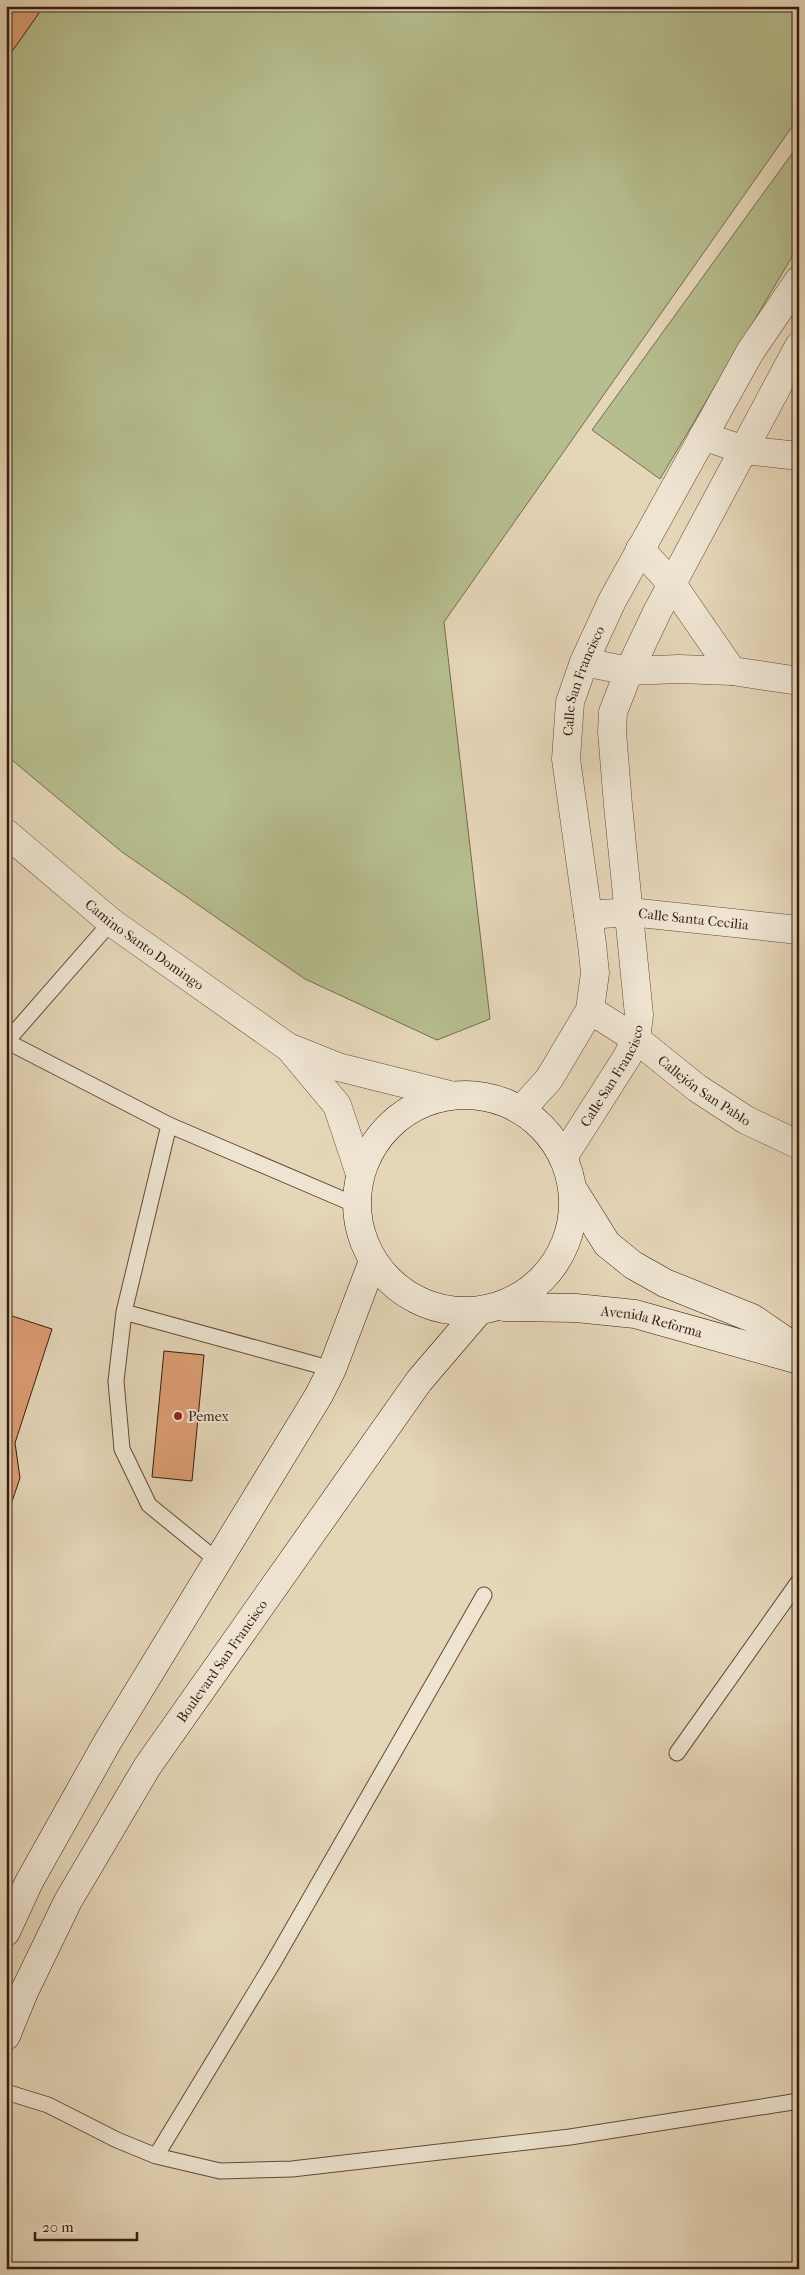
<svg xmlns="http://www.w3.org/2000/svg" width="805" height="2275" font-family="'IM FELL French Canon',serif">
	<rect width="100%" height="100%" fill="#e5d6b8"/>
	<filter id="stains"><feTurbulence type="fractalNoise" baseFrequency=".004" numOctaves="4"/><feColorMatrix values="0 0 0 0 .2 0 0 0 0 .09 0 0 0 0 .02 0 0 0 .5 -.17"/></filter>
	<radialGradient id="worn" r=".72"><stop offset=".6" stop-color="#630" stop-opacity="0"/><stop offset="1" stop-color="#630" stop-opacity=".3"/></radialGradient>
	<path fill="#b6bd8e" stroke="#766c4e" d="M6 6H799V117L444 622 490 1019 437 1040 305 979 122 852 6 755Z
		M799 144V245L660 479 592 430Z"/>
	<path fill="#dc9d73" stroke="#371c0e" d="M6 6H30L39 13 6 60Z
		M6 1314 52 1329 15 1443 20 1478 6 1519Z
		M164 1351 204 1355 192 1481 152 1477Z"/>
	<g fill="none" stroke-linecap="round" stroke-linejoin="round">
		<defs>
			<path id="lane" d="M6 1041 169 1125 356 1205
				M7 1041 111 922
				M169 1125 124 1312 116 1381 122 1449 149 1505 219 1562
				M124 1312 332 1369
				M677 1753 799 1581
				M6 2092 48 2105 117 2140 156 2156 220 2171 292 2169 570 2137 799 2101
				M156 2156 273 1963 484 1595"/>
			<g id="street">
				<path d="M703 436 744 450 799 456"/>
				<path d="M640 549 672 584 732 671"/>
				<path d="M584 662 629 671 679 669 732 671 799 681"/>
				<path id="s1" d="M6 833 111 922 288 1047 338 1067 450 1095"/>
				<path id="s2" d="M588 915 630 912 799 930"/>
				<path id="s3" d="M590 1010 636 1039 697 1088 746 1120 799 1145"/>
				<path d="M291 1050 337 1105 360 1174"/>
				<path id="s4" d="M521 1110 549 1079 590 1010 595 973 592 944 566 759 570 702 584 662 612 601 750 352 799 280"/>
				<path id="s5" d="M564 1156 627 1057 636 1039 639 1015 618 805 612 732 613 712 629 671 657 612 799 346"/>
			</g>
			<g id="secondary">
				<circle cx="465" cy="1203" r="108"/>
				<path d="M574 1191 607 1244 633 1265 665 1283 752 1318 799 1350"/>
				<path id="s6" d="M504 1307 576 1308 635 1314 799 1360"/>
				<path d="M6 1932 29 1882 108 1741 319 1395 332 1369 373 1261"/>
				<path id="s7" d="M6 2036 24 1992 68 1901 147 1767 419 1381 478 1312"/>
			</g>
		</defs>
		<use href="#lane" stroke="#624a38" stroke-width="17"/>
		<use href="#street" stroke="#624a38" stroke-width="29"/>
		<use href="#secondary" stroke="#371c0e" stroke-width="29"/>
		<use href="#lane" stroke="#eee4d1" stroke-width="15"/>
		<use href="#street" stroke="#eee4d1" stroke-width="28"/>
		<use href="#secondary" stroke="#eee4d1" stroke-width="28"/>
	</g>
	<circle fill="#8f2418" stroke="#eee4d1" stroke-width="2" cx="178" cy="1416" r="5"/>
	<g text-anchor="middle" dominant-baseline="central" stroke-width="4" stroke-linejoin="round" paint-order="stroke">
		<g font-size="14" fill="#371c0e" stroke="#eee4d1">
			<text stroke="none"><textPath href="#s4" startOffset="456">Calle San Francisco</textPath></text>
			<text stroke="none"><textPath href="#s2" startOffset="106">Calle Santa Cecilia</textPath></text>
			<text stroke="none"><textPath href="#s1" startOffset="178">Camino Santo Domingo</textPath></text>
			<text stroke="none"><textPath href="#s5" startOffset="94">Calle San Francisco</textPath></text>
			<text stroke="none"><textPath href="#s3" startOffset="140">Callejón San Pablo</textPath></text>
			<text stroke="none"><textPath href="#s6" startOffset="149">Avenida Reforma</textPath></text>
			<text stroke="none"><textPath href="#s7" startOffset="434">Boulevard San Francisco</textPath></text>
		</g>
		<g font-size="14" fill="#371c0e" stroke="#eee4d1" text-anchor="start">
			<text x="188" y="1416">Pemex</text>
		</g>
	</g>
	<rect width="805" height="2275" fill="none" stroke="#e5d6b8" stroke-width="25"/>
	<rect x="8" y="8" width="790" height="2260" fill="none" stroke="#371c0e" stroke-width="2.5"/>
	<rect x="12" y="12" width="780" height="2250" fill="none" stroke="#371c0e"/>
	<path d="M35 2232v8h102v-8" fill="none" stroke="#371c0e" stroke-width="2.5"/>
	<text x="42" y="2232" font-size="15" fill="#371c0e" stroke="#eee4d1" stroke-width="4" paint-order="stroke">20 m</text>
	<rect width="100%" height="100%" filter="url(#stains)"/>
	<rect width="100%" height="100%" fill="url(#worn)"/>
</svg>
